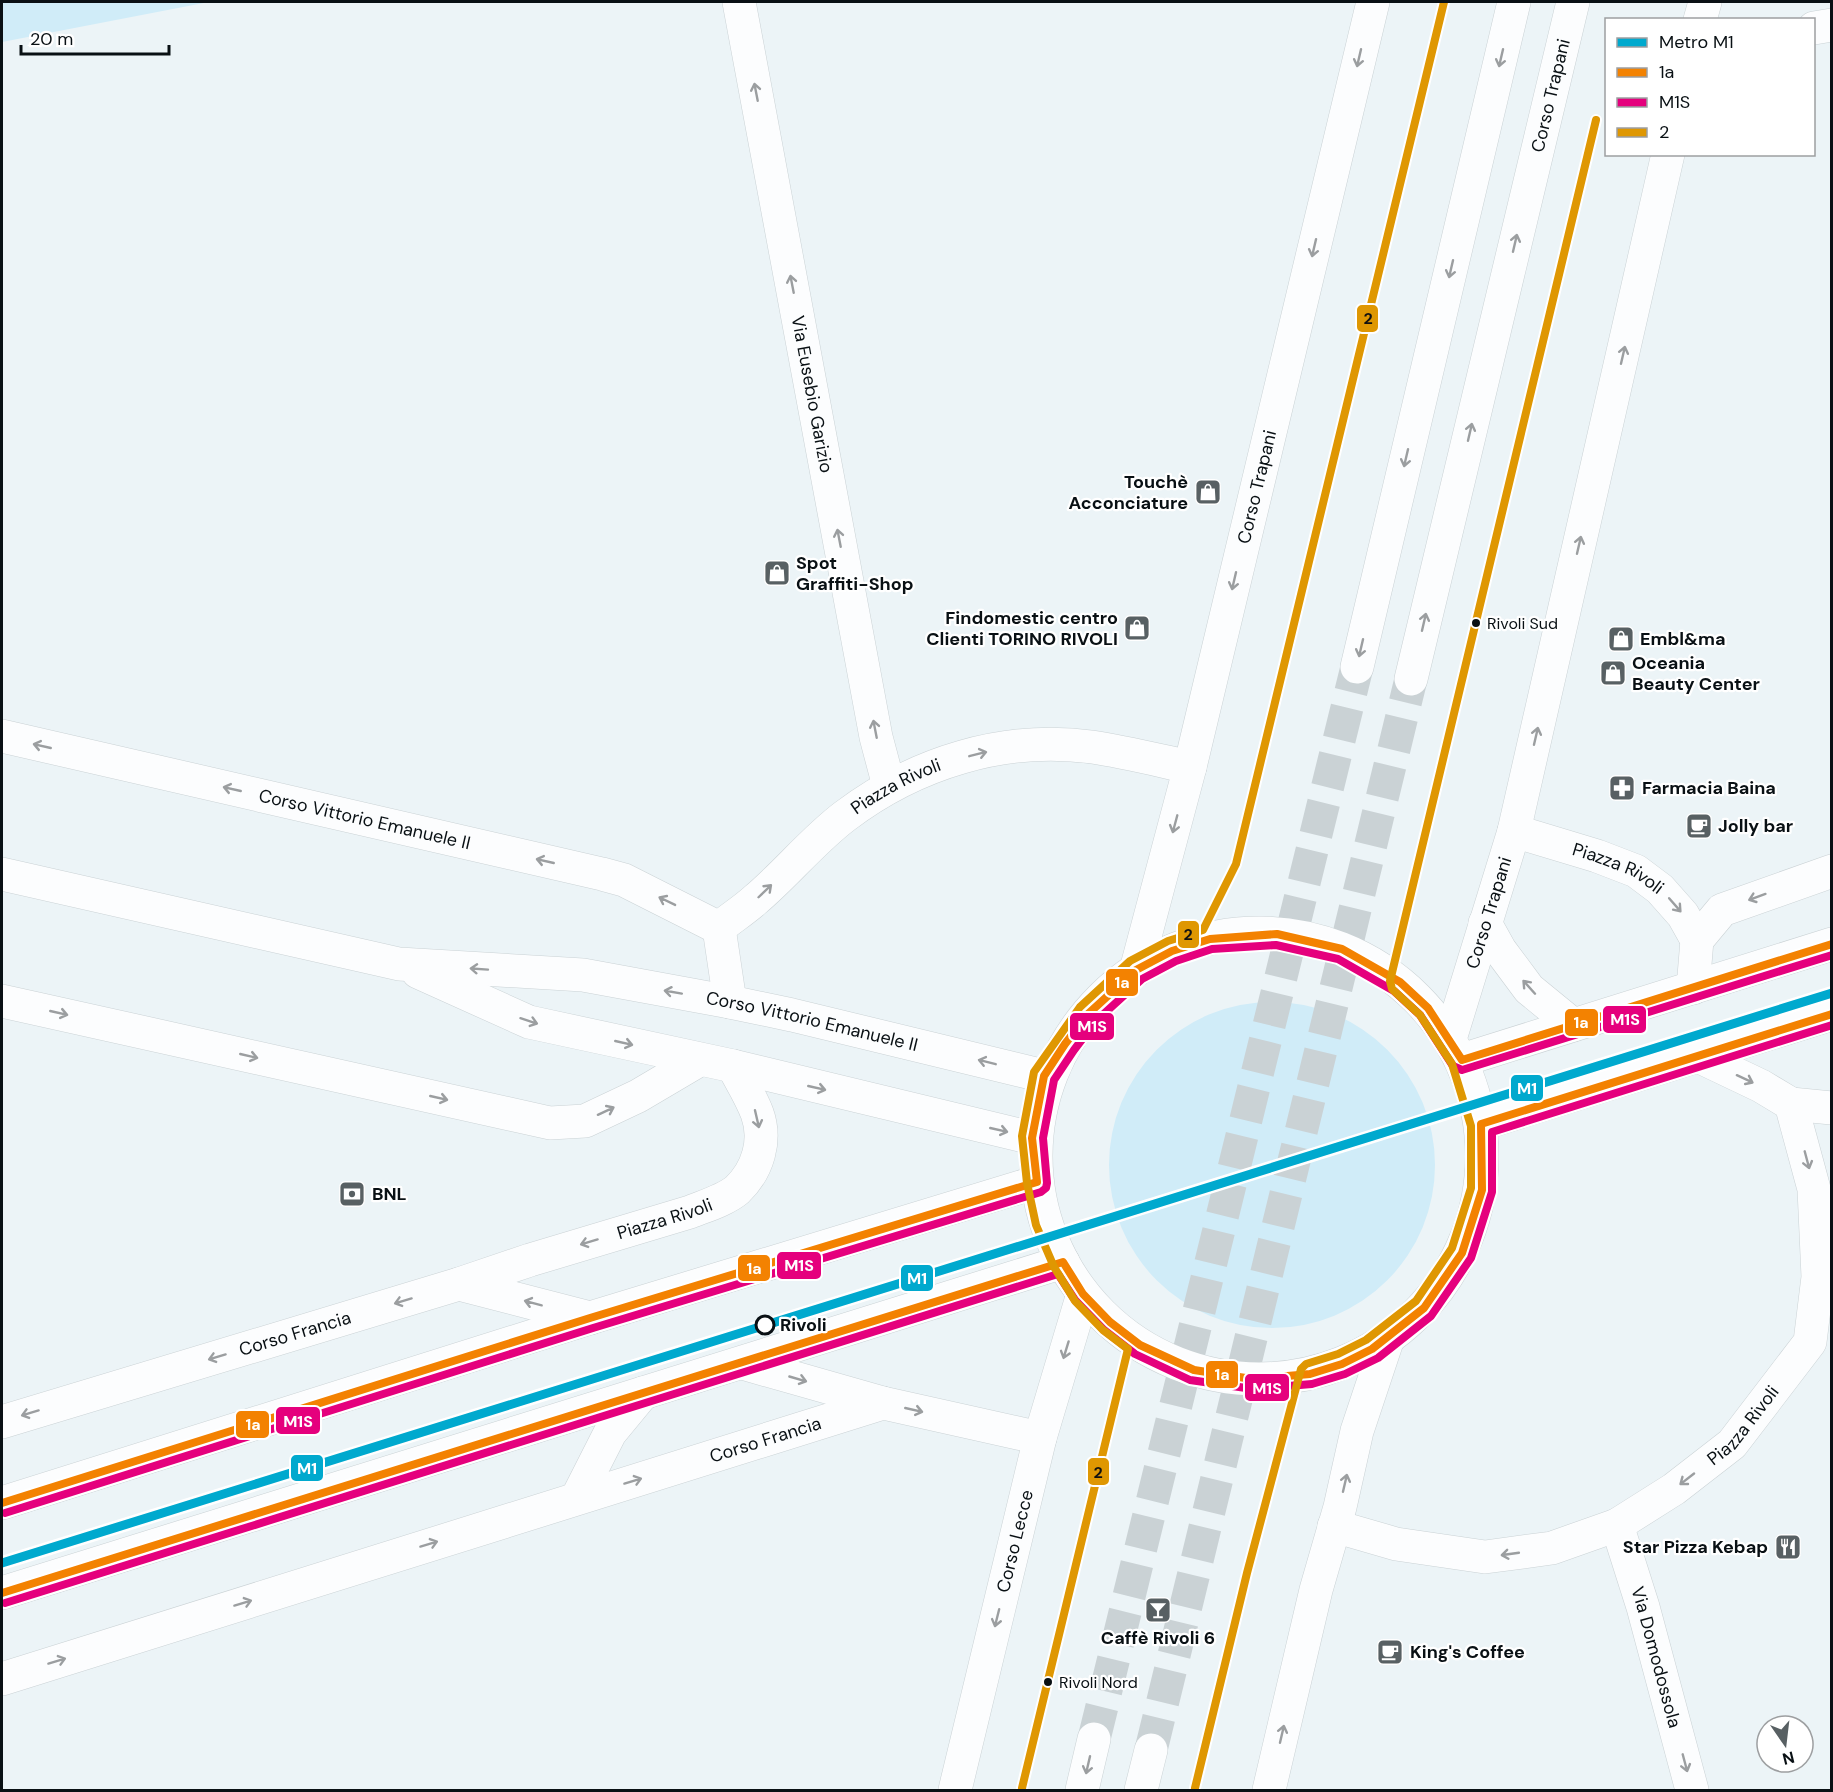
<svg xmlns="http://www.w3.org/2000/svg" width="1833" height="1792" font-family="'DM Sans',sans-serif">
	<rect width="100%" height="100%" fill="#ecf4f7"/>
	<path fill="#d0ecf8" d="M2 2H209L2 42Z
		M1109 1165a163 163 0 1 1 326 0a163 163 0 1 1-326 0Z"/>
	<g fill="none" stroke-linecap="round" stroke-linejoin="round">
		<path stroke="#cad2d5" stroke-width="33" stroke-dasharray="33 16" stroke-linecap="butt" d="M1094 1739 1357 667
			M1151 1750 1411 679"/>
		<defs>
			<g id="minor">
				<path id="s1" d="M739 2 876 737 889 786"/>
				<path d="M1700 20 1705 2"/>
				<path d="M1814 28 1832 25"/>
				<path id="s2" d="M2 736 602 874 624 880 719 928"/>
				<path id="s3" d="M1514 831 1597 856 1636 871 1660 889 1683 915 1697 940"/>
				<path d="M1485 923 1500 950 1529 989 1573 1025"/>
				<path id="s4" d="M719 928C731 918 744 910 755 900 786 874 812 841 845 816 915 763 1004 735 1092 747 1125 752 1157 760 1190 767"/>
				<path d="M719 928 730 1002"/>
				<path id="s5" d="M1136 970 1190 767 1373 2"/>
				<path d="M1693 988 1697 940 1722 910 1832 871"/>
				<path d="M2 1001 550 1123 585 1121 638 1096 699 1060"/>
				<path id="s6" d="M1450 1039 1514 831 1668 154"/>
				<path d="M1791 1104 1832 1108"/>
				<path d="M459 1284 590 1318"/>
				<path d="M742 1363 883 1403"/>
				<path id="s7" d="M2 1422 459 1284 530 1260 690 1212C705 1206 725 1200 737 1190 758 1170 767 1140 757 1113 751 1097 741 1081 733 1066"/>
				<path d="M577 1498 610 1433 643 1393"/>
				<path id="s8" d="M1617 1525 1643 1607 1692 1790"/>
				<path id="s9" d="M1334 1526 1396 1544 1485 1557 1552 1548 1617 1525 1674 1489 1732 1444 1810 1342 1818 1277 1814 1189 1791 1104 1761 1086 1698 1056"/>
				<path id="s10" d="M2 1679 883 1403 1040 1438"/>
				<path id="s11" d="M955 1790 1040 1438 1083 1294"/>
				<path d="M1269 1790 1316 1590 1340 1507 1357 1431 1388 1338"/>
			</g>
			<g id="primary">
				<path d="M1357 667 1514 2"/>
				<path id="s12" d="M1411 679 1573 2"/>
				<path id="s13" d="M2 874 399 964 583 975 730 1002 792 1015 1044 1076"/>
				<circle cx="1259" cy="1156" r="223"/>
				<path d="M418 972 529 1022 733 1066 1032 1138"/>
				<path d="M1462 1060 1832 944"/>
				<path d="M1481 1124 1832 1014"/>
				<path d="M2 1503 590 1318 1037 1182"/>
				<path d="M2 1593 1063 1262"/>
				<path d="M1082 1790 1094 1739"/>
				<path d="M1141 1790 1151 1750"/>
			</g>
		</defs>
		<use href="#minor" stroke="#cad2d5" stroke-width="34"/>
		<use href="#primary" stroke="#cad2d5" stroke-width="34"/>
		<use href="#minor" stroke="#fcfdfe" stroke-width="33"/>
		<use href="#primary" stroke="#fcfdfe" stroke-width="33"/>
		<defs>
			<path id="bus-1" d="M2 1503 590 1318 1037 1182 1032 1138 1044 1076 1065 1044 1088 1014 1136 970 1172 951 1210 939 1277 934 1342 949 1400 982 1428 1008 1462 1060 1832 944
				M2 1593 1063 1262 1083 1294 1110 1322 1140 1345 1194 1370 1252 1379 1310 1374 1342 1364 1372 1349 1424 1308 1462 1253 1482 1190 1481 1124 1832 1014"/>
			<path id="bus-2" d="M5 1513 593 1328 1041 1192 1046 1188 1047 1183 1043 1138 1054 1080 1074 1050 1096 1021 1142 979 1176 961 1212 949 1276 945 1338 959 1394 991 1420 1015 1453 1066 1462 1070 1832 955
				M5 1603 1058 1274 1075 1300 1104 1330 1135 1354 1190 1380 1253 1389 1312 1384 1345 1374 1378 1358 1431 1316 1471 1258 1492 1192V1132L1832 1025"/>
			<path id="bus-3" d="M1022 1788 1128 1349 1103 1330 1075 1301 1054 1267 1036 1225 1027 1183 1022 1136 1034 1072 1080 1007 1130 961 1168 941 1203 930 1236 864 1444 2
				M1195 1788 1247 1573 1301 1369 1306 1364 1338 1354 1366 1340 1416 1301 1452 1248 1471 1188V1126L1452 1064 1420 1015 1392 989 1390 981 1596 120"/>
		</defs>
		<use href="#bus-1" stroke="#fff" stroke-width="12"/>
		<use href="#bus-2" stroke="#fff" stroke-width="12"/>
		<use href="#bus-3" stroke="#fff" stroke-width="12"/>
		<use href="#bus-1" stroke="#f38201" stroke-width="8"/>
		<use href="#bus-2" stroke="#e5007d" stroke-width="8"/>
		<use href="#bus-3" stroke="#df9702" stroke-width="8"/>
		<defs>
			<path id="metro-1" d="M2 1563 1832 993"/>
		</defs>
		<use href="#metro-1" stroke="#fff" stroke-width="14"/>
		<use href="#metro-1" stroke="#00a9ce" stroke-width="9"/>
	</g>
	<defs><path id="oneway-shaft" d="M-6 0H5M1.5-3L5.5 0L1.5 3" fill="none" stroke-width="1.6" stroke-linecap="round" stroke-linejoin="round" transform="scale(1.5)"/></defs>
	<g stroke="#9b9ea0">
		<use href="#oneway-shaft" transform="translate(1359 58) rotate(103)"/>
		<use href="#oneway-shaft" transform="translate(1501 58) rotate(103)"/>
		<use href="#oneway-shaft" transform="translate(756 92) rotate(-101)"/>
		<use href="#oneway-shaft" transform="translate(1515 243) rotate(-77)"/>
		<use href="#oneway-shaft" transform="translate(1314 248) rotate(103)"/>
		<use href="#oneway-shaft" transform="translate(1451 269) rotate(103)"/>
		<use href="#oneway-shaft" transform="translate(792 284) rotate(-101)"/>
		<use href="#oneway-shaft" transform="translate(1623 355) rotate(-77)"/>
		<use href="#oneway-shaft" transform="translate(1470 432) rotate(-77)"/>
		<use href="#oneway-shaft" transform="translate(1406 458) rotate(103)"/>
		<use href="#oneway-shaft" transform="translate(839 538) rotate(-101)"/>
		<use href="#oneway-shaft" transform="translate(1579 545) rotate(-77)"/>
		<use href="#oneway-shaft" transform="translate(1234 581) rotate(103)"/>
		<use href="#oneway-shaft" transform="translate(1424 622) rotate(-77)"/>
		<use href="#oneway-shaft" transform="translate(1361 648) rotate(103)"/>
		<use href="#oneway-shaft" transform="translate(875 729) rotate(-101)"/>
		<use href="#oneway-shaft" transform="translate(1536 736) rotate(-77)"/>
		<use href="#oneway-shaft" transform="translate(42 746) rotate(-167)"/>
		<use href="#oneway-shaft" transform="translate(978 754) rotate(-14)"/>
		<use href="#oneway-shaft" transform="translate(232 789) rotate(-167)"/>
		<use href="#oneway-shaft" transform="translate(1175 824) rotate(105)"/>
		<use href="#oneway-shaft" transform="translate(545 861) rotate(-167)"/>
		<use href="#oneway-shaft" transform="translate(765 891) rotate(-44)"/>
		<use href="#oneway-shaft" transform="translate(1757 897) rotate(160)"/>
		<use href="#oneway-shaft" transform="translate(667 901) rotate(-154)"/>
		<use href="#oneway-shaft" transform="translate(1675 905) rotate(49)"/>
		<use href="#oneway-shaft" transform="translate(479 969) rotate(-176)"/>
		<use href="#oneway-shaft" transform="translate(1529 987) rotate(-132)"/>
		<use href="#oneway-shaft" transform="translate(673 992) rotate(-170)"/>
		<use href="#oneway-shaft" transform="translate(59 1013) rotate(13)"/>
		<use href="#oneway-shaft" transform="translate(529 1021) rotate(18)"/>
		<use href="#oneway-shaft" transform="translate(624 1043) rotate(13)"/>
		<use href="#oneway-shaft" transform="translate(249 1056) rotate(13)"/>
		<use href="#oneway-shaft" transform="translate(987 1062) rotate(-166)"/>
		<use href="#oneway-shaft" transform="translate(1745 1079) rotate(25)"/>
		<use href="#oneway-shaft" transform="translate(817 1088) rotate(13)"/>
		<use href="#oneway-shaft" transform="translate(439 1098) rotate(13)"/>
		<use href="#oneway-shaft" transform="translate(606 1111) rotate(-25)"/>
		<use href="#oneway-shaft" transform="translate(757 1119) rotate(77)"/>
		<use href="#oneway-shaft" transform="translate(999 1130) rotate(13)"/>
		<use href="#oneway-shaft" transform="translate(1807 1160) rotate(75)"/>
		<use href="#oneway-shaft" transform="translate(589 1242) rotate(163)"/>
		<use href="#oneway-shaft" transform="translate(403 1301) rotate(163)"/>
		<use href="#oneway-shaft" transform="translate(533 1303) rotate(-165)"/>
		<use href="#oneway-shaft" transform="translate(1066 1350) rotate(107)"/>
		<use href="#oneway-shaft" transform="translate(217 1357) rotate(163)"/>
		<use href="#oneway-shaft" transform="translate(798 1379) rotate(16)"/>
		<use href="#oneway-shaft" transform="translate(914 1410) rotate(13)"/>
		<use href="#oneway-shaft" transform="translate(30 1413) rotate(163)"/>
		<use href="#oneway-shaft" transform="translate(1687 1479) rotate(142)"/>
		<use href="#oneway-shaft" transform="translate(633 1481) rotate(-17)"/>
		<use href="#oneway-shaft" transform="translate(1345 1483) rotate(-77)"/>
		<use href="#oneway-shaft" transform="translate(429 1544) rotate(-17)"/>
		<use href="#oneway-shaft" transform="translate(1510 1554) rotate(172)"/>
		<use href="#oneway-shaft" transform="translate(243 1603) rotate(-17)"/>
		<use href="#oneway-shaft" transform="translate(997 1618) rotate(104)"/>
		<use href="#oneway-shaft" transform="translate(57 1661) rotate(-17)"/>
		<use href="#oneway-shaft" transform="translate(1282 1734) rotate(-77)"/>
		<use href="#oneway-shaft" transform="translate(1685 1763) rotate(75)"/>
		<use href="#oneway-shaft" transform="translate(1088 1765) rotate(103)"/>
	</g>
	<defs>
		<symbol id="shop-square" viewBox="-11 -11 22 22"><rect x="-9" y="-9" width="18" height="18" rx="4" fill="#586063" stroke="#fff"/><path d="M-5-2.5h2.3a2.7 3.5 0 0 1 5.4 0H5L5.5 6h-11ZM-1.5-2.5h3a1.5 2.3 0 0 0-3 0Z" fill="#fff"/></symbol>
		<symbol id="pharmacy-square" viewBox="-11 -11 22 22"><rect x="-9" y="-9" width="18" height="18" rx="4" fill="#586063" stroke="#fff"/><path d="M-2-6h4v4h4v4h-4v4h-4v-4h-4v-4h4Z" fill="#fff"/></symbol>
		<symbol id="cafe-square" viewBox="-11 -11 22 22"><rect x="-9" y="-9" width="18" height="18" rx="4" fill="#586063" stroke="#fff"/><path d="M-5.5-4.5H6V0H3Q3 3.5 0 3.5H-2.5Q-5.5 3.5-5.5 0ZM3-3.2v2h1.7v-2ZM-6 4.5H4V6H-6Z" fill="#fff"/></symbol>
		<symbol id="bank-square" viewBox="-11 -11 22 22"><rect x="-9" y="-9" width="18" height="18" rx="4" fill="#586063" stroke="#fff"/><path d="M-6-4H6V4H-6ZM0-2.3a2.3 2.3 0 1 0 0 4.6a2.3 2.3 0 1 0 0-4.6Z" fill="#fff"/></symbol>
		<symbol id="restaurant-square" viewBox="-11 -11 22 22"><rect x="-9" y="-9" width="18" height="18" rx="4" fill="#586063" stroke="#fff"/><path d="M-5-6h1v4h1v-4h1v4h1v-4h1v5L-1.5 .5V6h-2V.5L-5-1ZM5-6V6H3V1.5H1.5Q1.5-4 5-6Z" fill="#fff"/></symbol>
		<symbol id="bar-square" viewBox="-11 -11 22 22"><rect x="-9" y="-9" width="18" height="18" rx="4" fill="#586063" stroke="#fff"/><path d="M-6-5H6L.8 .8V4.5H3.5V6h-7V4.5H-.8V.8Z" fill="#fff"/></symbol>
	</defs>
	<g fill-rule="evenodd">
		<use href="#shop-square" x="1193" y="477" width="30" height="30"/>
		<use href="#shop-square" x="762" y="558" width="30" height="30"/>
		<use href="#shop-square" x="1122" y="613" width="30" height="30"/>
		<use href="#shop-square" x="1606" y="624" width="30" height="30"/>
		<use href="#shop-square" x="1598" y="658" width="30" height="30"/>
		<use href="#pharmacy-square" x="1607" y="773" width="30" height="30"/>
		<use href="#cafe-square" x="1684" y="811" width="30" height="30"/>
		<use href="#bank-square" x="337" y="1179" width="30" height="30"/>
		<use href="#restaurant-square" x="1773" y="1532" width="30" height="30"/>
		<use href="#bar-square" x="1143" y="1595" width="30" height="30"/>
		<use href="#cafe-square" x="1375" y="1637" width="30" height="30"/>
	</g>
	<g fill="#091014" stroke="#fff" stroke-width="2">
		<circle cx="1476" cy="623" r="5"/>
		<circle cx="1048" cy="1682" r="5"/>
	</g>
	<circle fill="#fff" stroke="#091014" stroke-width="3" cx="765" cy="1325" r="9"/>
	<g text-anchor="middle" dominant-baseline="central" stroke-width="4.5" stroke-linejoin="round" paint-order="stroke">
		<g font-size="16" fill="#091014" stroke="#fff" text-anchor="start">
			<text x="1487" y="623">Rivoli Sud</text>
			<text x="1059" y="1682">Rivoli Nord</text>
		</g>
		<g font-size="18" fill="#091014" stroke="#fff">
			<text stroke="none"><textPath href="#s12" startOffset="600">Corso Trapani</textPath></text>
			<text stroke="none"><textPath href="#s1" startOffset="399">Via Eusebio Garizio</textPath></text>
			<text stroke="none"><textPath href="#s5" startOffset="498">Corso Trapani</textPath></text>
			<text stroke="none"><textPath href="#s4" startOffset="228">Piazza Rivoli</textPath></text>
			<text stroke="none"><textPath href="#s2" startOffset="372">Corso Vittorio Emanuele II</textPath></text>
			<text stroke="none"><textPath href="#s3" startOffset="111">Piazza Rivoli</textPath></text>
			<text stroke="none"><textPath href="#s6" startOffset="132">Corso Trapani</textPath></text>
			<text stroke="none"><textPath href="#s13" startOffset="825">Corso Vittorio Emanuele II</textPath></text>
			<text stroke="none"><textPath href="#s7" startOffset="693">Piazza Rivoli</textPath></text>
			<text stroke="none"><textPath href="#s7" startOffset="306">Corso Francia</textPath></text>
			<text stroke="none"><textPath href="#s9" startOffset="453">Piazza Rivoli</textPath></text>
			<text stroke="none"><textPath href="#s10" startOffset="800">Corso Francia</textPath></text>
			<text stroke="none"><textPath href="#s11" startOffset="256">Corso Lecce</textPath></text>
			<text stroke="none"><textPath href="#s8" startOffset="138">Via Domodossola</textPath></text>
		</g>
		<g font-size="18" font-weight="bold" fill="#091014" stroke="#fff" text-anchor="start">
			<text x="1188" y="482" text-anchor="end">Touchè<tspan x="1188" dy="21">Acconciature</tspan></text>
			<text x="796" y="563">Spot<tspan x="796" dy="21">Graffiti-Shop</tspan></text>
			<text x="1118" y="618" text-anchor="end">Findomestic centro<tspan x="1118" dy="21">Clienti TORINO RIVOLI</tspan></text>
			<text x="1640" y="639">Embl&amp;ma</text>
			<text x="1632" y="663">Oceania<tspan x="1632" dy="21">Beauty Center</tspan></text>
			<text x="1642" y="788">Farmacia Baina</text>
			<text x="1718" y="826">Jolly bar</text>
			<text x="372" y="1194">BNL</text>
			<text x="1768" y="1547" text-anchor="end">Star Pizza Kebap</text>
			<text x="1158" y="1638" text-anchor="middle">Caffè Rivoli 6</text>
			<text x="1410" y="1652">King's Coffee</text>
		</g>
		<g font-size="18" font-weight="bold" fill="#091014" stroke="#fff" text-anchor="start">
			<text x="780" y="1325">Rivoli</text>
		</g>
	</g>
	<g stroke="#fff" stroke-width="2">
		<rect x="1356" y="304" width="23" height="29" rx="6" fill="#df9702"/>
		<rect x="1177" y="920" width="23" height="29" rx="6" fill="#df9702"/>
		<rect x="1105" y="968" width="34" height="29" rx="6" fill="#f38201"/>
		<rect x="1602" y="1005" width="45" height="29" rx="6" fill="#e5007d"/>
		<rect x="1564" y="1008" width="35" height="29" rx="6" fill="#f38201"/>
		<rect x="1069" y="1012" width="46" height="29" rx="6" fill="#e5007d"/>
		<rect x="1510" y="1074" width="34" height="28" rx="6" fill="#00a9ce"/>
		<rect x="776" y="1251" width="46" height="29" rx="6" fill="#e5007d"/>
		<rect x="737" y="1254" width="34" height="28" rx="6" fill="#f38201"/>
		<rect x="900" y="1264" width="34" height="28" rx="6" fill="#00a9ce"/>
		<rect x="1205" y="1360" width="34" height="29" rx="6" fill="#f38201"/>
		<rect x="1244" y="1373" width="46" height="29" rx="6" fill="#e5007d"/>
		<rect x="275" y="1406" width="46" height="29" rx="6" fill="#e5007d"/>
		<rect x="235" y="1410" width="35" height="29" rx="6" fill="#f38201"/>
		<rect x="290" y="1454" width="34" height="28" rx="6" fill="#00a9ce"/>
		<rect x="1087" y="1457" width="23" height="29" rx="6" fill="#df9702"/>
	</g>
	<g font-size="16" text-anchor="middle" font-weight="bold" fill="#fff">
		<text x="1122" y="988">1a</text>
		<text x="1625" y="1025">M1S</text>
		<text x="1581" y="1028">1a</text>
		<text x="1092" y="1032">M1S</text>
		<text x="1527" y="1094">M1</text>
		<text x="799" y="1271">M1S</text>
		<text x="754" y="1274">1a</text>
		<text x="917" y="1284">M1</text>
		<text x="1222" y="1380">1a</text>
		<text x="1267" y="1394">M1S</text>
		<text x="298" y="1427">M1S</text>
		<text x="253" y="1430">1a</text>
		<text x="307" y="1474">M1</text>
	</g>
	<g font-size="16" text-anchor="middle" font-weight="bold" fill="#111">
		<text x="1368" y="324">2</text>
		<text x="1188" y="940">2</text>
		<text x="1098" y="1478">2</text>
	</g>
	<rect width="1833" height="1792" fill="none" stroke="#091014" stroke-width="6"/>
	<rect x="1605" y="18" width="210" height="138" fill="#ffffff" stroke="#9d9fa1" stroke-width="1.5"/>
	<rect x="1617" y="38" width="30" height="9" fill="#00a9ce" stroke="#9d9fa1" stroke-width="1.5"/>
	<text x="1659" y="48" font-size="18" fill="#091014">Metro M1</text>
	<rect x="1617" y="68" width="30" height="9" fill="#f38201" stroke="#9d9fa1" stroke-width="1.5"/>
	<text x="1659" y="78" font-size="18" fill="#091014">1a</text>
	<rect x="1617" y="98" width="30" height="9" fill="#e5007d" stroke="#9d9fa1" stroke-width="1.5"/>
	<text x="1659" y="108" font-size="18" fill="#091014">M1S</text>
	<rect x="1617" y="128" width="30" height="9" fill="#df9702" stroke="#9d9fa1" stroke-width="1.5"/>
	<text x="1659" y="138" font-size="18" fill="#091014">2</text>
	<g transform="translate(1785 1744) rotate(166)"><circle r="28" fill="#ffffff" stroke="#9d9fa1" stroke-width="1.5"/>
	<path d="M0-4.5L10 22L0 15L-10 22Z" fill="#586063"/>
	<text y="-9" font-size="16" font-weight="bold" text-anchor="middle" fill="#091014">N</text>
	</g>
	<path d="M21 45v9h148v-9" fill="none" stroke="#091014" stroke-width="3"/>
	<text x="30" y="45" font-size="18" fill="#091014" stroke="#ffffff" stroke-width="4.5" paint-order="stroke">20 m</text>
</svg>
